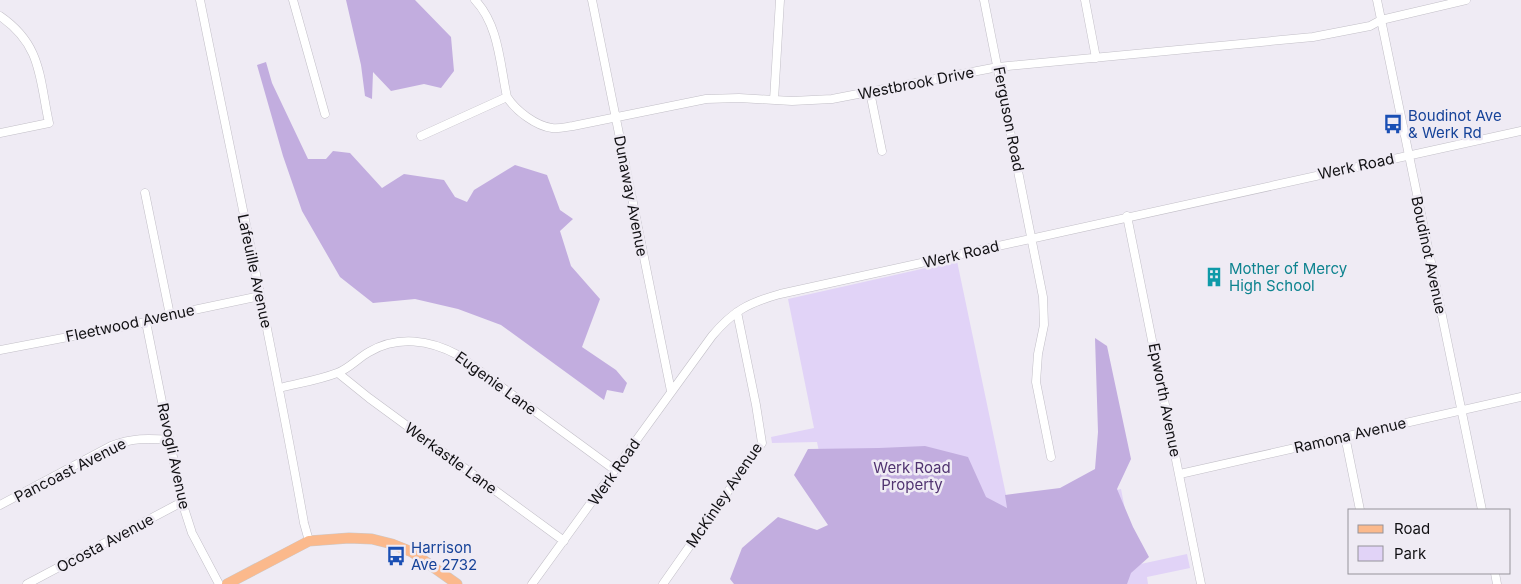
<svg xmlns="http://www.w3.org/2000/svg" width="1521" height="584" font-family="Inter,sans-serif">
	<rect width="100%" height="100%" fill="#efebf4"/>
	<path fill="#e1d3f7" d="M957 261 1010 514 1121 489 1136 565 1187 554 1190 568 1147 577 1148 584H846L817 442 772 443 771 437 814 428 788 299Z"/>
	<path fill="#c2addf" d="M346 0H415L451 37 454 71 441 88 424 84 391 91 373 72 372 99 365 96 361 65Z
		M266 62 272 83 308 159H326L333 151 350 153 382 188 404 174 444 180 455 197 467 202 474 190 515 165 547 175 560 210 573 219 560 231 571 266 600 299 582 347 616 370 627 383 623 393 607 390 604 400 501 325 458 309 415 299 373 303 340 277 302 211 283 156 257 65Z
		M1095 338 1107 346 1131 459 1117 489 1133 527 1149 557 1131 573 1127 584H734L730 579 742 548 778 517 817 530 828 525 794 475 808 449 879 448 925 446 968 457 986 497 1007 508 1005 495 1060 488 1095 469 1098 432Z"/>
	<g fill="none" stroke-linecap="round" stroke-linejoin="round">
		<defs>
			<path id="minor" d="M200 0C235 174 273 348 304 523L309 541
				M293 0 325 114
				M475 0C499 25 500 65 507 97 516 111 536 126 552 128 559 129 566 127 573 126L706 99 739 98 792 101 832 99 998 67 1313 37 1370 26 1381 20 1466 0
				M592 0 671 391
				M984 0 1043 297 1044 325 1038 354 1036 382 1051 457
				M1085 0 1096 58
				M1377 0 1482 510
				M0 16C42 45 39 77 49 123L0 133
				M870 92 882 151
				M774 100 780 0
				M421 136 507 97
				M145 193 170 315
				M1127 216 1201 584
				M146 322 182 502 192 533 219 584
				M0 350 146 322 170 315 260 296
				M338 373 369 398 564 541
				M280 388C299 383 319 380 337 373 349 369 358 358 369 352 398 335 430 340 458 355L615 470
				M1345 436 1360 510
				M1180 474 1521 397
				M0 505 111 446C132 438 147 438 170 440
				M1495 573 1497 584
				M27 584 182 502
				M532 584 712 336C733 311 748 303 780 294L1521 131
				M663 584 762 443 756 405 737 312"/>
			<path id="major" d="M227 584 309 541 349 538 372 539 392 544 412 552 457 584"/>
		</defs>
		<use href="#minor" stroke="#c2bfc7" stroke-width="9"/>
		<use href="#major" stroke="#cbcacb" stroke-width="11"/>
		<use href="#minor" stroke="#fff" stroke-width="8"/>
		<use href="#major" stroke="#fbb98c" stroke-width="10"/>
	</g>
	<defs>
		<symbol id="bus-bare" viewBox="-9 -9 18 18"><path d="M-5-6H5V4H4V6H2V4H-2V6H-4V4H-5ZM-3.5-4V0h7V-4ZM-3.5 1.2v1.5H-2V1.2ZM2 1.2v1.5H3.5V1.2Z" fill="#1a4fb4" stroke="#efebf4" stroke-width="2.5" paint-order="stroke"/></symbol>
		<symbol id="building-bare" viewBox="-9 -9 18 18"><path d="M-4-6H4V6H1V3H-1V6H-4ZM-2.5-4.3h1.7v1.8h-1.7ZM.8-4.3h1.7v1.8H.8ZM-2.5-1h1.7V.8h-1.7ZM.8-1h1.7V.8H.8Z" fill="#0f9aa8" stroke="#efebf4" stroke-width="2.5" paint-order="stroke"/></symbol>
	</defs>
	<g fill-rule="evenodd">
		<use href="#bus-bare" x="1379" y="110" width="28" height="28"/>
		<use href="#building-bare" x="1200" y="263" width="28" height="28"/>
		<use href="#bus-bare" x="382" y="542" width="28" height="28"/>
	</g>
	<g text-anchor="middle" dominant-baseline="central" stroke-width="5" stroke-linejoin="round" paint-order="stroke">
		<g font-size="15" fill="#111013" stroke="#efebf4">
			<text transform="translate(916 83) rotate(-11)">Westbrook Drive</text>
			<text transform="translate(1009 119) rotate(79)">Ferguson Road</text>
			<text transform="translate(1356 166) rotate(-12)">Werk Road</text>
			<text transform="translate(631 196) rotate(79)">Dunaway Avenue</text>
			<text transform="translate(961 254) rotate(-13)">Werk Road</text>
			<text transform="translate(1429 255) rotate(78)">Boudinot Avenue</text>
			<text transform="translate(255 271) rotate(78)">Lafeuille Avenue</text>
			<text transform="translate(130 323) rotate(-12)">Fleetwood Avenue</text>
			<text transform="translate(496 383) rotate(36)">Eugenie Lane</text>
			<text transform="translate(1165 400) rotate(79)">Epworth Avenue</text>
			<text transform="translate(1350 435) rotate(-13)">Ramona Avenue</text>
			<text transform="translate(174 456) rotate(78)">Ravogli Avenue</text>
			<text transform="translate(451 458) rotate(36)">Werkastle Lane</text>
			<text transform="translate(70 470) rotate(-27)">Pancoast Avenue</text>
			<text transform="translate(614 472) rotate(-55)">Werk Road</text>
			<text transform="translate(724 495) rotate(-56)">McKinley Avenue</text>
			<text transform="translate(105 543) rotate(-28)">Ocosta Avenue</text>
		</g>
		<g font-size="15" fill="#164399" stroke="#efebf4" text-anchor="start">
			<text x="1408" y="115">Boudinot Ave<tspan x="1408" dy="17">&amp; Werk Rd</tspan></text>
			<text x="411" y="547">Harrison<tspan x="411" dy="17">Ave 2732</tspan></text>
		</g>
		<g font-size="15" fill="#0d838f" stroke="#efebf4" text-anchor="start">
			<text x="1229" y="268">Mother of Mercy<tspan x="1229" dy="17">High School</tspan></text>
		</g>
		<g font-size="15" fill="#503370" stroke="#efebf4">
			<text x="912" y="467">Werk Road<tspan x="912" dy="17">Property</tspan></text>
		</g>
	</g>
	<rect x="1348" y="509" width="162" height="65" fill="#efebf4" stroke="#96939a"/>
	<rect x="1358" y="525" width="25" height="8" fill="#fbb98c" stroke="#96939a"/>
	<text x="1394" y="534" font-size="15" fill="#111013">Road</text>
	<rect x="1358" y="546" width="25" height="15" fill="#e1d3f7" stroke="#96939a"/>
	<text x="1394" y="559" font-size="15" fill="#111013">Park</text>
</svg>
